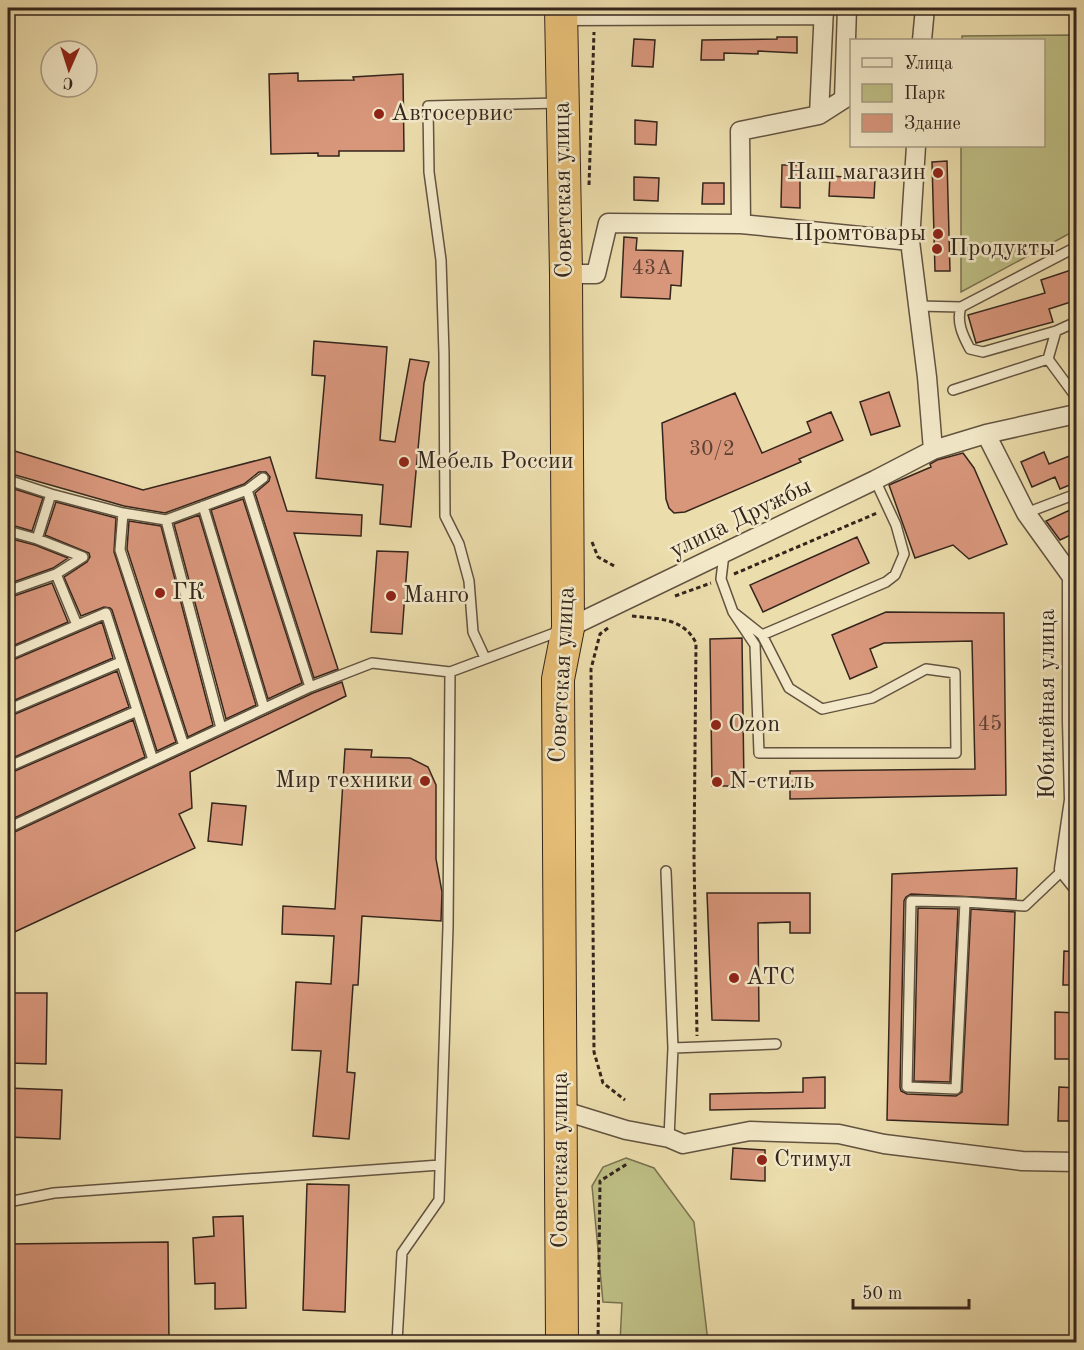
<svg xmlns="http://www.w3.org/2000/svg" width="1084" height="1350" font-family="'Old Standard TT',serif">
	<rect width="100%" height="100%" fill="#ecddac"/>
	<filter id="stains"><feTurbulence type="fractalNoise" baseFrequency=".00333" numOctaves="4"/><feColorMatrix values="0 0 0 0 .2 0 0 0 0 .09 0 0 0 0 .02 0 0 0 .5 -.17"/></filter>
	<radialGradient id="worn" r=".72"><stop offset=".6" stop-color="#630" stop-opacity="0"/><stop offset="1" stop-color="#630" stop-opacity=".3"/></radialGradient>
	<path fill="#bebf85" stroke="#797250" stroke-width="1.5" d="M1076 35V230L961 292V146H1044V40H962V36Z
		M626 1158 654 1168 694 1222 708 1342H620L622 1303 603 1302 592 1186 603 1167Z"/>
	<path fill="#d8967b" stroke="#34251c" stroke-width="1.5" d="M777 37H797V53L758 51V54L724 53V60H701L702 40 777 39Z
		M634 39 655 40 653 67 632 66Z
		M298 73V81L354 80 353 77 403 74 404 151H339V156H318V153L271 154 269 74Z
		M635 120 657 122 656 145 635 144Z
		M947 161 950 271H935L932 162Z
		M782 165H800V208L781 207Z
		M830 176 875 179 874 198 829 196Z
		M634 177 659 178 658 201 634 200Z
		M703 183H724V204H702Z
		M624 237 637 238 636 250 683 251 681 286 671 285 670 299 621 297Z
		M1077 268V300L1049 309 1053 322 976 343 968 315 1045 293 1041 280Z
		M314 341 387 347 380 440 395 442 410 359 429 362 424 383 411 527 380 524 383 485 316 478 325 376 312 375Z
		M889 392 900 426 871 435 860 402Z
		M735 393 762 453 811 432 807 422 831 412 843 440 799 459 801 462 685 512 674 513 669 508 666 499 662 423Z
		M8 449 143 490 270 457 287 511 362 515 361 536 294 533 338 669 314 678 255 493 269 481 270 477 266 472H259L244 484 165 513 124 506 8 473Z
		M1044 452 1049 464 1077 453V482L1060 489 1055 477 1032 487 1021 462Z
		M963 453 974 468 1007 544 969 559 953 545 915 558 889 485 931 467 930 464 937 460Z
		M8 487 43 498 32 531 8 524Z
		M243 499 302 683 268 699 211 510Z
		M56 502 116 518 114 552 176 742 157 751 112 610 110 608 104 607 81 616 64 577 87 562 90 557 89 553 45 535Z
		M1070 510 1077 523V532L1060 540 1046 521Z
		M199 515 256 705 226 719 174 524Z
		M129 521 161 526 213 725 188 737 127 549Z
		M857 537 869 563 763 612 750 585Z
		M8 538 35 545 68 558 53 568 8 584Z
		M377 551 408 552 402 634 371 632Z
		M52 583 68 622 8 648V598Z
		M886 612 1004 613 1006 795 790 799V771L975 769 972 641 884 643 870 649 877 667 850 679 832 635Z
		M102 622 113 658 8 703V662Z
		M742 638 744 786H712L710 639Z
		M117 671 129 707 8 760V717Z
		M342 682 346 696 190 772 192 808 179 814 195 848 8 935V835L313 693Z
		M133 720 145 757 8 821V774Z
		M345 749 372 750 371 757 410 758 428 767 436 785V859L442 892 441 921 362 916 358 985H353L347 1072 355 1073 349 1139 313 1136 321 1051 292 1050 296 982 331 984 334 936 282 934 283 906 335 909Z
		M212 803 246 806 242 845 208 841Z
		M1017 868 1016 899 911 894 906 897 904 901 900 1087 901 1091 907 1094 956 1096 962 1092 971 909 1015 912 1008 1125 887 1120 892 874Z
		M707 893H810V933H790V922L758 923 759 1021 712 1020Z
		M918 908 958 909 950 1082 914 1081Z
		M1064 951 1077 952V985H1063Z
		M8 993H47L46 1064 8 1063Z
		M1055 1012 1077 1013V1059H1055Z
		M825 1077V1108L710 1110V1094L803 1092V1078Z
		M1059 1087 1077 1088V1121H1058Z
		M8 1088 62 1090 60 1139 8 1137Z
		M733 1148 765 1150V1181L731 1179Z
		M307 1184 349 1185 345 1312 303 1310Z
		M243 1216 246 1308 215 1309V1283L195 1284 193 1238 214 1236 213 1217Z
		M168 1242 169 1342H8V1244Z"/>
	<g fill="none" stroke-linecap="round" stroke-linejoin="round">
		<defs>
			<path id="service" d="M918 306 961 307 1076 247
				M961 307C956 322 963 336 970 349L983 352 1056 331
				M1076 322 1056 331 1048 359 1076 397
				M953 390 1048 359
				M8 480 51 494 123 513 166 520 247 490 263 478
				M247 490 310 687
				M203 506 264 708
				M123 513 120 550 184 746
				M1026 513 1076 494
				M166 520 221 728
				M8 531 37 539 83 557 56 574 8 591
				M37 539 51 494
				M724 554 721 579 733 612 755 645 759 753H956L955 673 926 669 872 698 822 709 789 688 762 635 733 612
				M56 574 77 625
				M762 635 886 582 895 575 904 554 896 525 875 480
				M8 655 106 613 153 760
				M485 658 473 632 469 581 459 544 445 516 444 354 441 260 429 172 428 106 558 103
				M8 710 121 662
				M8 767 137 711
				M8 828 310 687 372 663 450 672
				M666 871 673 1048 669 1138
				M965 902 956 1089 907 1087 911 901 965 902 1025 906 1064 869
				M673 1048 776 1044
				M8 1202 54 1193 440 1165
				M397 1342 402 1253 439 1200 448 927 450 672 560 631"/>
			<path id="minor" d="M561 16 824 15
				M922 40 925 8
				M819 115 844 99 847 8
				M916 146 910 241 927 377 933 450
				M741 224 740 131 819 115 824 8
				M566 274H596L608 223 741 224 910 241
				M986 434 1026 513 1072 577V721L1074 800 1064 869 1076 884
				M568 628 875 480 933 450 986 434 1076 414
				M561 1110 626 1130 669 1138 683 1144 750 1131 839 1134 884 1144 1022 1161 1076 1162"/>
			<path id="trunk" d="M561 8 566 274 568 628 558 679 562 1342"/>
		</defs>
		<use href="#service" stroke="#625340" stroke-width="12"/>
		<use href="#minor" stroke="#625340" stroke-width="21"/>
		<use href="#trunk" stroke="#34251c" stroke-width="34"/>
		<path stroke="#34251c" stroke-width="3" stroke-dasharray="4.5 3" stroke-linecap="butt" d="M589 185 594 32
			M592 542 598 557 616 567
			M734 574 877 513
			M675 596 711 583
			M632 616C657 619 683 617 696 643L694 856 697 1036
			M608 628 600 634 591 669 594 1052 603 1083 625 1100
			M598 1342 600 1181 627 1164"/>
		<use href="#service" stroke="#f3e9c9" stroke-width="9"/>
		<use href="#minor" stroke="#f3e9c9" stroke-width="18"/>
		<use href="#trunk" stroke="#e6be76" stroke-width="32"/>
	</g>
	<g fill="#8f2418" stroke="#f3e9c9" stroke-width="2">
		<circle cx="379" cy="114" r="6"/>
		<circle cx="938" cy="173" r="6"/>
		<circle cx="938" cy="234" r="6"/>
		<circle cx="937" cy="249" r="6"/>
		<circle cx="404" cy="462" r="6"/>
		<circle cx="160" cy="593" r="6"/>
		<circle cx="391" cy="596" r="6"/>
		<circle cx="716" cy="725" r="6"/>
		<circle cx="425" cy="781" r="6"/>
		<circle cx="717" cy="782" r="6"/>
		<circle cx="734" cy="978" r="6"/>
		<circle cx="762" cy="1160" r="6"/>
	</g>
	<g text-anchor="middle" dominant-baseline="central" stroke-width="5" stroke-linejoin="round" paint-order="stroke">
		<g font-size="21" fill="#5d4134">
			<text x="652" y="268">43А</text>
			<text x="712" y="449">30/2</text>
			<text x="990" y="724">45</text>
		</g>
		<g font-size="24" fill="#34251c" stroke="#f3e9c9" text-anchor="start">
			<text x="391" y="114">Автосервис</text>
			<text x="926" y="173" text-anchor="end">Наш магазин</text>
			<text x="926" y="234" text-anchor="end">Промтовары</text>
			<text x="949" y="249">Продукты</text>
			<text x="416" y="462">Мебель России</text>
			<text x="172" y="593">ГК</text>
			<text x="403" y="596">Манго</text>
			<text x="728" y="725">Ozon</text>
			<text x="413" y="781" text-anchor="end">Мир техники</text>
			<text x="729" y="782">N-стиль</text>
			<text x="746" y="978">АТС</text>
			<text x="774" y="1160">Стимул</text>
		</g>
		<g font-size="24" fill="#34251c" stroke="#f3e9c9">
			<text transform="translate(564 190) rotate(-91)">Советская улица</text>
			<text transform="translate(741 519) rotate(-26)">улица Дружбы</text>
			<text transform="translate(563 675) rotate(-87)">Советская улица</text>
			<text transform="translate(1048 704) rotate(-90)">Юбилейная улица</text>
			<text transform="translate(561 1160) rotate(-90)">Советская улица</text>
		</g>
	</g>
	<rect width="1084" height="1350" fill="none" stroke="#ecddac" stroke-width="30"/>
	<rect x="9" y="9" width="1066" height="1332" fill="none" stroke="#34251c" stroke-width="3"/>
	<rect x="15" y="15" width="1054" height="1320" fill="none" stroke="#34251c" stroke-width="1.5"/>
	<rect x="850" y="39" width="195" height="108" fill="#f3e9c9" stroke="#a79b84" stroke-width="1.5"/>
	<rect x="862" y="58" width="30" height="9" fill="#f3e9c9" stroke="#a79b84" stroke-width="1.5"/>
	<text x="904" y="69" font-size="18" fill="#34251c">Улица</text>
	<rect x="862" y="84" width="30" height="18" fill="#bebf85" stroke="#a79b84" stroke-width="1.5"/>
	<text x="904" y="99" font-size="18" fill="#34251c">Парк</text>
	<rect x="862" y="114" width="30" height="18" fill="#d8967b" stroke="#a79b84" stroke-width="1.5"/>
	<text x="904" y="129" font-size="18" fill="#34251c">Здание</text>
	<g transform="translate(69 69) rotate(183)"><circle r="28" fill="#f3e9c9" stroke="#a79b84" stroke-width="1.5"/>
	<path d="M0-4.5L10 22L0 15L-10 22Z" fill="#8f2418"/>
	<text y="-9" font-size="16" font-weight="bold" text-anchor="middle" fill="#34251c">С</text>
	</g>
	<path d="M853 1299v9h116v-9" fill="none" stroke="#34251c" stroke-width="3"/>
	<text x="862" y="1299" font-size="18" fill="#34251c" stroke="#f3e9c9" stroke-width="4.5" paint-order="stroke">50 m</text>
	<rect width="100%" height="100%" filter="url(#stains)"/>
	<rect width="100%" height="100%" fill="url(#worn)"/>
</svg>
